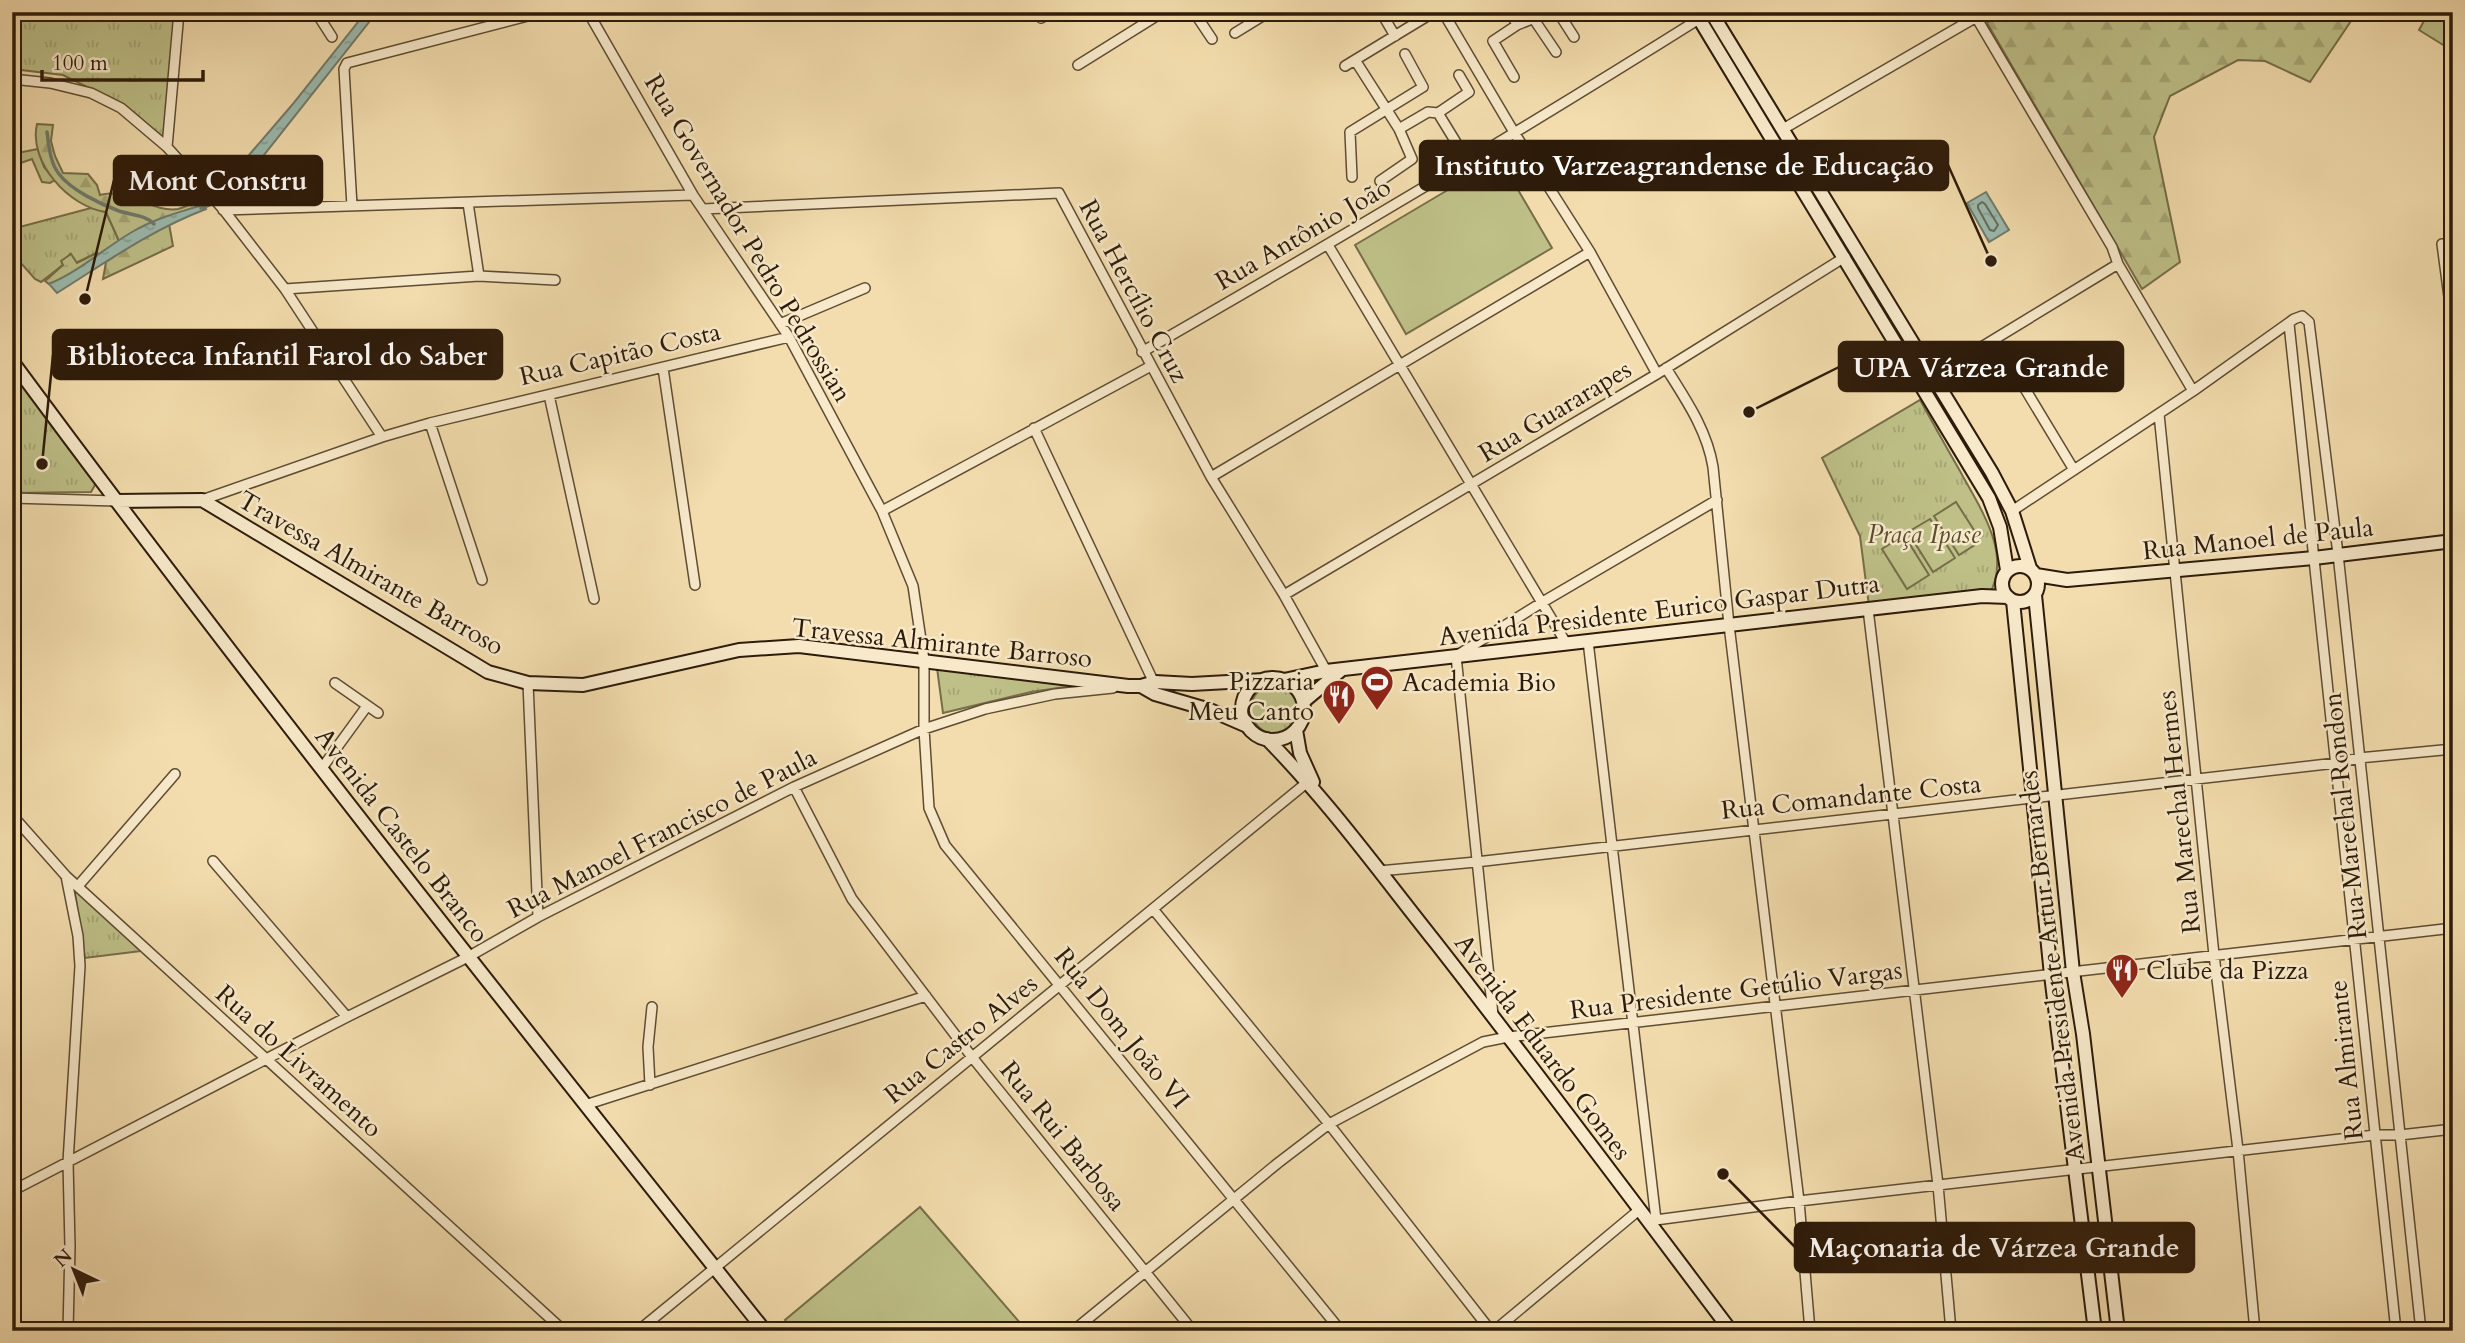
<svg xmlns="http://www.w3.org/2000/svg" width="2465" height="1343" font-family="Cardo,serif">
	<defs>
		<pattern id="grass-tufts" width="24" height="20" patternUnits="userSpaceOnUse" patternTransform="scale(1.75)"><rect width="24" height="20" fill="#bec088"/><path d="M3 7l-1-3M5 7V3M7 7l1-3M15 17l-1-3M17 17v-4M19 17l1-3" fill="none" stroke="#a4a474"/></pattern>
		<pattern id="forest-firs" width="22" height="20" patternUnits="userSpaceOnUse" patternTransform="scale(1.75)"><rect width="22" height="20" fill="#bec088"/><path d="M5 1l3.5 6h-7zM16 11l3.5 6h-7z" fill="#a4a474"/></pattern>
		<pattern id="wetland-marsh" width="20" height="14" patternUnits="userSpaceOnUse" patternTransform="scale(1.75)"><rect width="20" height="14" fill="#bec088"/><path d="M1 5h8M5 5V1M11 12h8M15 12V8" fill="none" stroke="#a4a474"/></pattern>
		<pattern id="water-ripples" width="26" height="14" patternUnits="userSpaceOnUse" patternTransform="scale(1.75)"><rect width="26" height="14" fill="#9cbbaf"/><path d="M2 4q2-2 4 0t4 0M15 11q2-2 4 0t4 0" fill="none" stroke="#87a095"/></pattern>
	</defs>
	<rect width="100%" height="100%" fill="#f3ddae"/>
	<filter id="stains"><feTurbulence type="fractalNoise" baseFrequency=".00286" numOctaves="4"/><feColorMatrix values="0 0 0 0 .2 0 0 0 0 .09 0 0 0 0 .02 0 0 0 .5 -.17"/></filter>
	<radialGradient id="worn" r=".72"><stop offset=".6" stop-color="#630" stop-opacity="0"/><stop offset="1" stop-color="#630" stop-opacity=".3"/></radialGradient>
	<path fill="url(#grass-tufts)" stroke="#766e49" stroke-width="2" d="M14 12H175L164 138 126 106 63 75 13 69Z
		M38 149 44 167 55 180 50 183 42 182 32 159 12 166V154Z
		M91 208 106 212 119 241 99 255 96 253 76 263 70 254 64 264 41 282 35 279 12 253V229Z
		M12 369 96 483 91 492 12 493Z
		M1920 400C1933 423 1946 447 1960 471 1979 507 2013 553 1989 595L1869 606 1860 536 1822 458Z
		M937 668 1072 686 1031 692 943 713Z
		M1251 709a25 25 0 1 1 50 0a25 25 0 1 1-50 0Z
		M74 887 141 951 85 958Z"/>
	<path fill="url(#forest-firs)" stroke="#766e49" stroke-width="2" d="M2005 12H2357L2310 82 2265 61 2238 60 2170 96 2154 137 2180 262 2142 289 1987 23Z
		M2429 12H2453V51L2419 30Z
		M37 124 53 125 51 141 55 156 63 173 88 174 97 185 100 195C126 187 152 213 178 209 185 207 193 203 199 200L203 205C174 214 145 223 119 241L106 212C69 207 28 162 37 124Z
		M169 224 173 246 103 279 106 262 134 243Z"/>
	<path fill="url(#wetland-marsh)" stroke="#766e49" stroke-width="2" d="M97 253 99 255 64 278 49 284 45 281 63 265 61 261 71 254 77 263Z"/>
	<path fill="#bec088" stroke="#766e49" stroke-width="2" d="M1500 159 1552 248 1406 334 1355 245Z
		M1956 502 1981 541 1959 555 1934 516Z
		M1930 519 1955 558 1933 572 1908 532Z
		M1904 535 1929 575 1907 589 1882 549Z
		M920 1207 1027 1331H793L785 1320Z"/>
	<path fill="url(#water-ripples)" stroke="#707b6d" stroke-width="2" d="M366 12H377L241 184 231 176 292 105Z
		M1986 192 2009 230 1989 242 1967 203Z
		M203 205 206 209C149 231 108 261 57 293L49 284C80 271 103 249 132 232 154 219 179 212 203 205Z"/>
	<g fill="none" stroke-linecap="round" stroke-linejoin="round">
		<path stroke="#646b5c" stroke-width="2" d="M1982 202 1985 204 1998 225 1994 231 1990 230 1978 208V205Z"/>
		<path stroke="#707b6d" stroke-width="3.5" d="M47 132C49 146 50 163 59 174 71 190 100 204 119 211 131 215 146 215 154 224
			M201 208 209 205 237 177"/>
		<defs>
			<path id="street" d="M316 12 332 37
				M588 12 693 195 789 337 882 511 913 586 924 660V729L929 808 945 845 1341 1331
				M1037 12 1041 18 1052 12
				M1194 12 1212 39
				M1381 12 1395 36
				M1443 12 1515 134 1590 252 1657 374
				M1511 12 1517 25
				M1558 12 1574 37
				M1973 12 2112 247 2118 264 2193 391
				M1533 18 1556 52
				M1235 33 1269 12
				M1355 60 1399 129 1412 159 1380 181
				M1078 65 1163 12
				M1345 66 1434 12
				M1514 77 1493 41 1517 25 1549 12
				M12 79 50 83 91 93 121 108 167 147 223 209 285 289 382 437
				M1438 113 1469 92 1459 75
				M1399 129 1428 112 1438 113 1457 144
				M1783 129 1985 12
				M167 147 179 12
				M1352 177 1350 132 1423 87 1405 54
				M468 203 479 276
				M352 206 344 69 347 63 543 12
				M703 209 1059 193 1211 477 1284 595 1328 674
				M223 210 693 195
				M2442 244 2453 327
				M1328 245 1566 643
				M285 289 479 276 555 280
				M780 324 865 288
				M2289 324 2396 1331
				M1995 339 2074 470
				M1142 352C1330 244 1516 134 1699 19
				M663 368 695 585
				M1666 368C1686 400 1707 430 1713 467L1729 625 1799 1201 1810 1331
				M1934 376 2118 264
				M549 395 594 599
				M2159 414 2214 955 2238 1150 2255 1331
				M430 423 482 580
				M1034 428 1155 685
				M1211 477 1590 252
				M12 498 116 501
				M202 500 382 437 430 423 789 337
				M882 511 1151 366
				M2012 511 2193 391 2294 319 2302 316 2309 322 2338 554 2421 1331
				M1284 595 1657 374 1845 257
				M1868 609 1938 1185 1951 1331
				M1588 641 1656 1220
				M335 683 378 713
				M528 683 538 917
				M322 768 367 706
				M794 787 852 899 972 1057 1193 1331
				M12 815 66 876 564 1331
				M213 861 347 1017
				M1379 871 1476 862 2336 763 2359 758 2453 749
				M66 876 78 936 80 966 68 1162 70 1247 68 1331
				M78 886 175 774
				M1153 909 1329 1124 1491 1331
				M1493 1015 1456 656 1541 603 1717 500
				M650 1085 648 1047 652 1007
				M585 1105 926 996
				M12 1191 347 1017 468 957 538 917 794 787 924 729 985 709 1055 694 1113 688
				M1648 1221 1799 1201 2375 1135H2400L2453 1129
				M638 1331 1310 780
				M1073 1331 1278 1163 1329 1124 1483 1042 1508 1037 2453 928
				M1494 1331 1639 1210"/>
			<path id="secondary" d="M1695 12 1989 498 2000 527 2007 570
				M1711 12 1992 473 2012 511 2030 568
				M12 361C255 690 510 1010 765 1331
				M116 501 202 500 488 672 528 683 583 685 739 650 799 646 1128 686H1141L1155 682 1192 684 1264 680
				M2002 584a18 18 0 1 1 36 0a18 18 0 1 1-36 0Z
				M2036 575 2067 580 2314 558 2453 541
				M2035 595 2073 972 2083 1034 2118 1331
				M2013 601 2051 975 2095 1331
				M1242 709a31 31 0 1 1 62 0a31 31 0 1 1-62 0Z
				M1284 680 1326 671 1982 596 2008 597
				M1141 686 1155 694 1210 710 1247 726
				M1303 702 1340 671
				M1296 730 1300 753 1313 782
				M1267 739C1329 802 1381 874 1436 943 1536 1071 1633 1201 1731 1331"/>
		</defs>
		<use href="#street" stroke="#5e4c33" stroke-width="12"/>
		<use href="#secondary" stroke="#2d1b0a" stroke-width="16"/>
		<use href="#street" stroke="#f7e9ca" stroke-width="9"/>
		<use href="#secondary" stroke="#f7e9ca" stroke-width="12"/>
	</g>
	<defs>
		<symbol id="stadium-pin" viewBox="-11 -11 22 30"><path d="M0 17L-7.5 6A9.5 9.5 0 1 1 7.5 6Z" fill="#8f2418" stroke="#f7e9ca"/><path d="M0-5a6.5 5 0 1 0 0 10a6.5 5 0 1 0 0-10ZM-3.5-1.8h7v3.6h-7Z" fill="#fff"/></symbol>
		<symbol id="restaurant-pin" viewBox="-11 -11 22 30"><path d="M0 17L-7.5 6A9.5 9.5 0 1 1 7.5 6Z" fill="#8f2418" stroke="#f7e9ca"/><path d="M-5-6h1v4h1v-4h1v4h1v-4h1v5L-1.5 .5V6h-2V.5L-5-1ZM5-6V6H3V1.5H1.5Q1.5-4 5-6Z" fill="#fff"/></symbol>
	</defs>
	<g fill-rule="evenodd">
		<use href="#stadium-pin" x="1358" y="663" width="38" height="52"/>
		<use href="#restaurant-pin" x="1320" y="677" width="38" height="52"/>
		<use href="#restaurant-pin" x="2103" y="951" width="38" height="52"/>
	</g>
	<g text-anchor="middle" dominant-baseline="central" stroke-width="5" stroke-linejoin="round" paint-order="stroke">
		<g font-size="26" fill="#2d1b0a" stroke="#f7e9ca">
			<text transform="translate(1303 234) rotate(-30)">Rua Antônio João</text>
			<text transform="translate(748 238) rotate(59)">Rua Governador Pedro Pedrossian</text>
			<text transform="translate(1134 291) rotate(62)">Rua Hercílio Cruz</text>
			<text transform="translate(620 354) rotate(-13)">Rua Capitão Costa</text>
			<text transform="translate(1555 411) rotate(-31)">Rua Guararapes</text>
			<text transform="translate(2258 539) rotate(-6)">Rua Manoel de Paula</text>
			<text transform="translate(371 573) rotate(30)">Travessa Almirante Barroso</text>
			<text transform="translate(1659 610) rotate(-7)">Avenida Presidente Eurico Gaspar Dutra</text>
			<text transform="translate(942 643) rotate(6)">Travessa Almirante Barroso</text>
			<text transform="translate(1851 797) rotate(-6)">Rua Comandante Costa</text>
			<text transform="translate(2179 812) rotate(-96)">Rua Marechal Hermes</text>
			<text transform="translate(2345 816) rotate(-96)">Rua Marechal Rondon</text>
			<text transform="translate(662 833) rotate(-27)">Rua Manoel Francisco de Paula</text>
			<text transform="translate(402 835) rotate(52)">Avenida Castelo Branco</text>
			<text transform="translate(2052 966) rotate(-97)">Avenida Presidente Artur Bernardes</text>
			<text transform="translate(1736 990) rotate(-7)">Rua Presidente Getúlio Vargas</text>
			<text transform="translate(1122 1028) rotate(51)">Rua Dom João VI</text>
			<text transform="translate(961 1039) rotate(-39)">Rua Castro Alves</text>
			<text transform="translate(1543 1047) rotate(53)">Avenida Eduardo Gomes</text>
			<text transform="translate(2346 1060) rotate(-96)">Rua Almirante</text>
			<text transform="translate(299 1061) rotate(42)">Rua do Livramento</text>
			<text transform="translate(1063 1136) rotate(51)">Rua Rui Barbosa</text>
		</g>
		<g font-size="26" font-style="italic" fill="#584d30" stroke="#f7e9ca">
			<text x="1924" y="534">Praça Ipase</text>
		</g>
		<g font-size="26" fill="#2d1b0a" stroke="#f7e9ca" text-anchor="start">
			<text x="1314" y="681" text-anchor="end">Pizzaria<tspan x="1314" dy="30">Meu Canto</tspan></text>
			<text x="1402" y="682">Academia Bio</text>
			<text x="2146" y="970">Clube da Pizza</text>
		</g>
	</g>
	<path fill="none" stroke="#2d1b0a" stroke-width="2.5" d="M1991 261L1948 165M85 299L114 180M42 464L53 355M1749 412L1839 367M1723 1174L1795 1247"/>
	<g fill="#2d1b0a" stroke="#f7e9ca" stroke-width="2.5">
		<circle cx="1991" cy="261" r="7"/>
		<circle cx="85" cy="299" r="7"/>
		<circle cx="42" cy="464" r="7"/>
		<circle cx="1749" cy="412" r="7"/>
		<circle cx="1723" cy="1174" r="7"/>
	</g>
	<g fill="#2d1b0a" stroke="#2d1b0a" stroke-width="2.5">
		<rect x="1420" y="141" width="528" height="49" rx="7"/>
		<rect x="114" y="156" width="208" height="49" rx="7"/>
		<rect x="53" y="330" width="449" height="49" rx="7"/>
		<rect x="1839" y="342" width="284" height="49" rx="7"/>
		<rect x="1795" y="1223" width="399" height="49" rx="7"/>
	</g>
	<g font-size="28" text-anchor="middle" font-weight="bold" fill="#fff">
		<text x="1684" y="175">Instituto Varzeagrandense de Educação</text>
		<text x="218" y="190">Mont Constru</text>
		<text x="277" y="365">Biblioteca Infantil Farol do Saber</text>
		<text x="1981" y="377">UPA Várzea Grande</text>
		<text x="1994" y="1257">Maçonaria de Várzea Grande</text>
	</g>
	<rect width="2465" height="1343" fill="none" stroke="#f3ddae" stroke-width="42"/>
	<rect x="14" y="14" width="2437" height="1315" fill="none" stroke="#2d1b0a" stroke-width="3.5"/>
	<rect x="21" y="21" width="2423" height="1301" fill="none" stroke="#2d1b0a" stroke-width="2"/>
	<g transform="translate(74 1270) rotate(317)" stroke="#f7e9ca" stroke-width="5" paint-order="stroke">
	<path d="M0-5L12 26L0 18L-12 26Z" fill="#2d1b0a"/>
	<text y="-10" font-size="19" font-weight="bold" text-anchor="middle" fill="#2d1b0a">N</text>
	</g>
	<path d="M42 70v10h161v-10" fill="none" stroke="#2d1b0a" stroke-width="3.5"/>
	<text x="52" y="70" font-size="21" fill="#2d1b0a" stroke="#f7e9ca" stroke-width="5" paint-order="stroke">100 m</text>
	<rect width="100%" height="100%" filter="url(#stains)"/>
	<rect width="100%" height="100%" fill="url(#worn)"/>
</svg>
